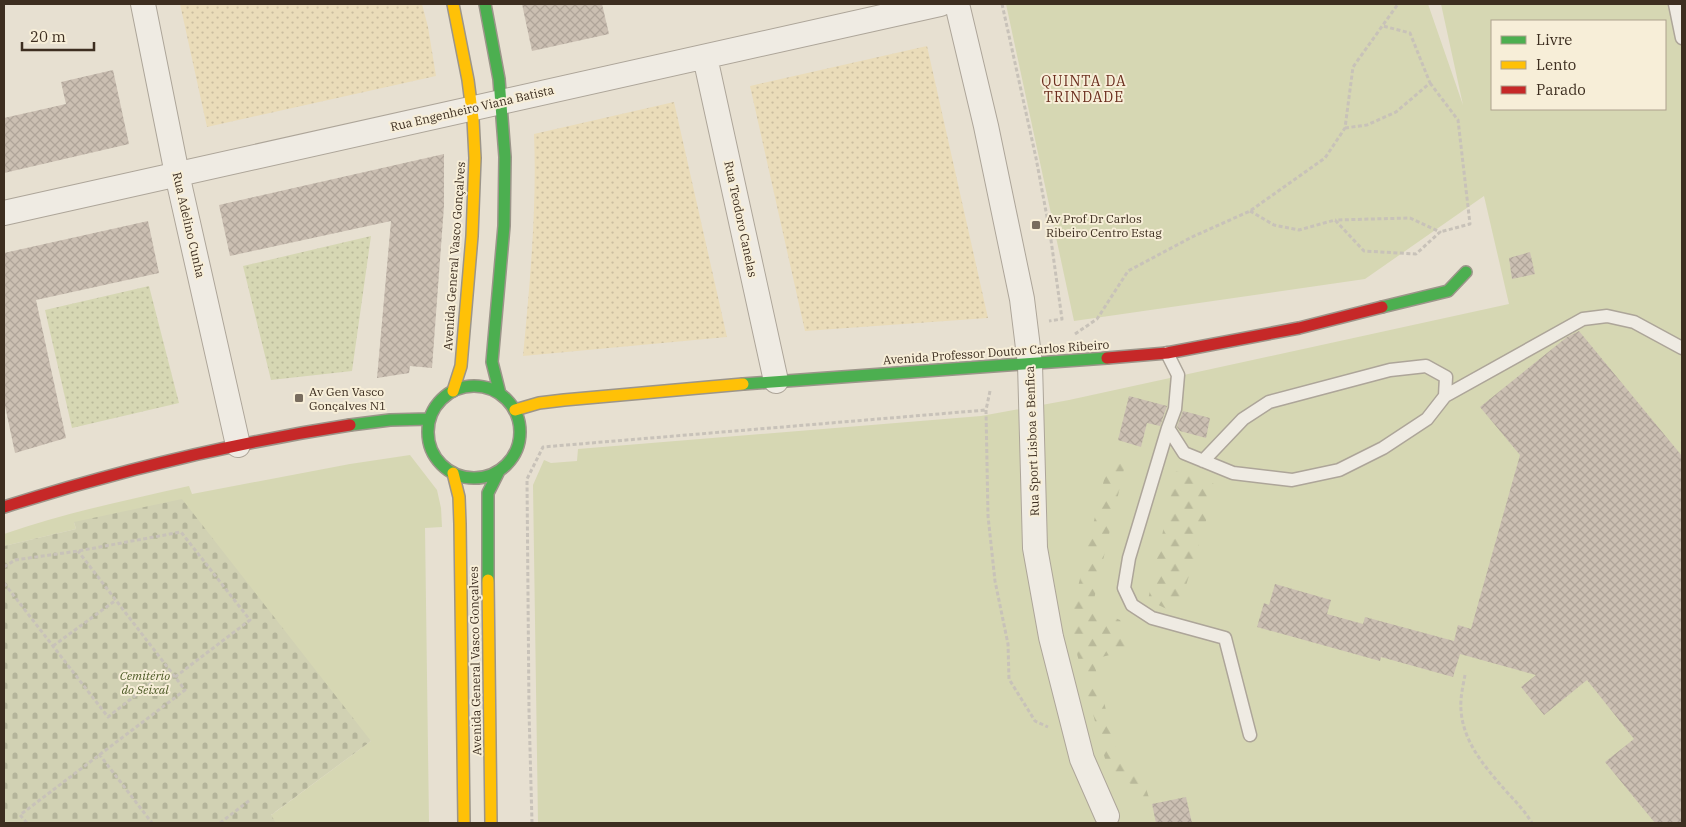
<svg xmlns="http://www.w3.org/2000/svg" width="1686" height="827" font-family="'IBM Plex Serif',serif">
	<defs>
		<pattern id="forest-firs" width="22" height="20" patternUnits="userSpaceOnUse" patternTransform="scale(1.25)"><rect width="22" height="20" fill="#d6d7b3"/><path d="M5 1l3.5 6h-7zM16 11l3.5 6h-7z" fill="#b9b99a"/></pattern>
		<pattern id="sand-dots" width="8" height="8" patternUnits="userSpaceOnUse" patternTransform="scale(1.25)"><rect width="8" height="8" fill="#eadcb9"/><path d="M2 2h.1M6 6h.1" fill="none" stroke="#cabd9f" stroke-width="1.8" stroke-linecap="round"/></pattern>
		<pattern id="cemetery-stones" width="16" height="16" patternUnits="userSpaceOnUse" patternTransform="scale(1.25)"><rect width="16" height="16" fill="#d1d1b3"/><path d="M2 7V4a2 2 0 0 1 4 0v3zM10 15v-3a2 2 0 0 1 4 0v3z" fill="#b4b49a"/></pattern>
		<pattern id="park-dots" width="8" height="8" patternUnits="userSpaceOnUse" patternTransform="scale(1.25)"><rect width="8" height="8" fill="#d6d7b3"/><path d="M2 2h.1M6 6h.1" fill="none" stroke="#b9b99a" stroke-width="1.8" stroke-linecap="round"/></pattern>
		<pattern id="building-cross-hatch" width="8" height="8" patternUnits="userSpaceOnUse" patternTransform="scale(1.25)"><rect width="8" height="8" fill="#cbbfb2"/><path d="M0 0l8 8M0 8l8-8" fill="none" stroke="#afa499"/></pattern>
	</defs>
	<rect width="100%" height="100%" fill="#e7e0d1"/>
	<path fill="#d6d7b3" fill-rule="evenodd" d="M1006 4H1428L1463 105 1441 4H1682V823H538L533 485 544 460 551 463 577 461 578 449 981 416 1069 400 1509 304 1484 196 1365 279 1074 321ZM1492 21H1665V109H1492Z
		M410 455 437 490 441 508 442 527 425 528 429 823H276L270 816 371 741 74 522 76 529 4 546V534C64 513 127 500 189 486L192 494 350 464Z"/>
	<path fill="url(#forest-firs)" d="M1109 459 1126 461 1092 608 1120 620 1135 649 1093 659 1117 753 1139 766 1150 801 1138 805 1134 786 1108 770 1069 624Z
		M1176 471 1217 485 1184 592 1173 612 1148 600Z"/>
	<path fill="url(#sand-dots)" d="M180 4H422L428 27 436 76 207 127Z
		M927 46 988 318 805 331 750 86Z
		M674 102 727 337 523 356C530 282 537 208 534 134Z"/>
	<path fill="url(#cemetery-stones)" d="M182 499 371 741 271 815 276 823H4V557H5L4 546 76 529 74 522Z"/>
	<path fill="url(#park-dots)" d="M371 236 352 371 271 380 243 266Z
		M149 286 179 403 72 428 45 310Z"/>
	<path fill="url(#building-cross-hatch)" d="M522 4H602L609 34 532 51Z
		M113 70 129 144 4 173V118L66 104 61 82Z
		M444 154V206L432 368 410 366 409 373 377 378 391 221 230 256 219 205Z
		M148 221 159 273 36 300 66 438 15 453 4 401V253Z
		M1530 252 1535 274 1512 279 1509 258Z
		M1579 331 1682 456V823H1655L1605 762 1634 739 1587 680 1544 715 1521 687 1536 675 1460 654 1453 677 1381 657 1380 661 1257 627 1264 603 1269 605 1275 584 1331 600 1327 614 1363 624 1365 617 1454 641 1458 625 1471 629 1520 455 1480 407 1567 337Z
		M1129 396 1167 406 1160 426 1147 423 1141 447 1118 440Z
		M1183 411 1210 418 1206 438 1180 431 1177 427Z
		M1186 797 1192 823H1156L1152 804Z"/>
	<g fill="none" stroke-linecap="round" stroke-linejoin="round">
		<defs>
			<path id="lane" d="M1675 4 1682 38
				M1167 353 1178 375 1175 409 1168 428 1184 453 1233 473 1292 480 1339 470 1383 448 1427 419 1445 396 1446 377 1426 366 1390 370 1269 402 1243 419 1203 461
				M1445 396 1583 319 1607 316 1634 322 1682 348
				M1168 428 1129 558 1124 588 1132 605 1152 618 1225 638 1250 735"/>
			<path id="street" d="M143 4 177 174 238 445
				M957 4 986 126 1022 299 1030 364 1035 548 1051 637 1082 759 1107 816
				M705 57 776 381
				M4 213 940 4"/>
			<path id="fast" d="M485 4 499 79 505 157 504 226 492 362 500 394
				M1382 307 1448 291 1466 272
				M743 384 1107 358
				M428 432a46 46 0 1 1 92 0a46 46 0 1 1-92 0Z
				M350 425 390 420 429 419
				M488 580V493L499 471"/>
			<path id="slow" d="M453 4 468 80 473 119 475 158 472 236 461 366 453 391
				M515 410 539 403 564 400 743 384
				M453 473 459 497 460 524 464 823
				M488 580 491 823"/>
			<path id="jam" d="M1107 358 1167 353 1299 328 1382 307
				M4 507C117 471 233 443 350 425"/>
		</defs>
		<use href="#lane" stroke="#ada599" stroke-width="15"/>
		<use href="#street" stroke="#ada599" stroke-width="26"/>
		<use href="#fast" stroke="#9c958a" stroke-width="14"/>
		<use href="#slow" stroke="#9c958a" stroke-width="14"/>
		<use href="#jam" stroke="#9c958a" stroke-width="14"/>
		<path stroke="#c8c2b9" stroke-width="3" stroke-dasharray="4 2.5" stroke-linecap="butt" d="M1002 4 1036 158 1050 233 1062 319 1049 321
			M1430 83 1458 120 1470 224 1440 232
			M1345 128 1367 125 1396 112 1430 83 1410 33 1383 26
			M1250 211 1274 225 1299 230 1335 220 1364 251 1416 254 1440 232 1410 218 1335 220
			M1075 334 1097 319 1128 271 1192 237 1250 211 1325 158 1345 128 1353 67 1398 4
			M990 391 986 410 988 516 995 581 1008 644 1009 679 1035 721 1048 727
			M4 567 15 560 78 551 181 532 250 620 175 677
			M4 583 108 717 169 669
			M53 646 116 600
			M1465 675C1463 686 1460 698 1461 710 1463 742 1485 767 1505 790 1515 801 1525 811 1532 823
			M99 754 152 823
			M27 823 20 815 185 690 78 551
			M220 823 250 800
			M532 823 529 711 527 479 543 447 986 410"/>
		<use href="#lane" stroke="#efebe3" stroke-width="12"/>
		<use href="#street" stroke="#efebe3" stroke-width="24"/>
		<use href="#fast" stroke="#4caf50" stroke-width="11"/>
		<use href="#slow" stroke="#ffc107" stroke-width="11"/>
		<use href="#jam" stroke="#c62828" stroke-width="11"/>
	</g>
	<g fill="#786c5e" stroke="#f7eed8" stroke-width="2">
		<rect x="1031" y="220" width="10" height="10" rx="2.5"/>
		<rect x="294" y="393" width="10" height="10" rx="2.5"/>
	</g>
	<g text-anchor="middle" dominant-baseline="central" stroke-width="4" stroke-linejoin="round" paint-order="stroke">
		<g font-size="12" fill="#3d2e20" stroke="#f7eed8">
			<text transform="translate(472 108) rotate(-13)">Rua Engenheiro Viana Batista</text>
			<text transform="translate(741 219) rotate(78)">Rua Teodoro Canelas</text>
			<text transform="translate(189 225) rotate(77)">Rua Adelino Cunha</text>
			<text transform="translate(454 256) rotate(-86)">Avenida General Vasco Gonçalves</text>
			<text transform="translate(996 352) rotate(-4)">Avenida Professor Doutor Carlos Ribeiro</text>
			<text transform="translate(1032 441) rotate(-92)">Rua Sport Lisboa e Benfica</text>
			<text transform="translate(475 661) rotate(-91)">Avenida General Vasco Gonçalves</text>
		</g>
		<g font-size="12" fill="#3d2e20" stroke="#f7eed8" text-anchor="start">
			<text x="1046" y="218">Av Prof Dr Carlos<tspan x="1046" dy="14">Ribeiro Centro Estag</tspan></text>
			<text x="309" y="391">Av Gen Vasco<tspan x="309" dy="14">Gonçalves N1</tspan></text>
		</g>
		<g font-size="12" font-style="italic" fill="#4d5a26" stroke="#f7eed8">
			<text x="145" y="675">Cemitério<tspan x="145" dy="14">do Seixal</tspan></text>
		</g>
		<g font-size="14" letter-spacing="1" fill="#6b2e1e" stroke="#f7eed8">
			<text x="1084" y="81">QUINTA DA<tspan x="1084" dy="16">TRINDADE</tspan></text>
		</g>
	</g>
	<rect width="1686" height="827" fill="none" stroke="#3d2e20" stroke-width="10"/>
	<rect x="1491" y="20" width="175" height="90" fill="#f7eed8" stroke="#ada18e"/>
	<rect x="1501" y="36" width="25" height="8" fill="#4caf50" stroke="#ada18e"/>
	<text x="1536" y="45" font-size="15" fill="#3d2e20">Livre</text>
	<rect x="1501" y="61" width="25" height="8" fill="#ffc107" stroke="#ada18e"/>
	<text x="1536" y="70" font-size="15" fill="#3d2e20">Lento</text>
	<rect x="1501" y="86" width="25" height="8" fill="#c62828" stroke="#ada18e"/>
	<text x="1536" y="95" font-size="15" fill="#3d2e20">Parado</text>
	<path d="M22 42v8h72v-8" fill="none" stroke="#3d2e20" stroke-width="2.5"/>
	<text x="30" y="42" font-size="15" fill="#3d2e20" stroke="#f7eed8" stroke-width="4" paint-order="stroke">20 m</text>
</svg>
